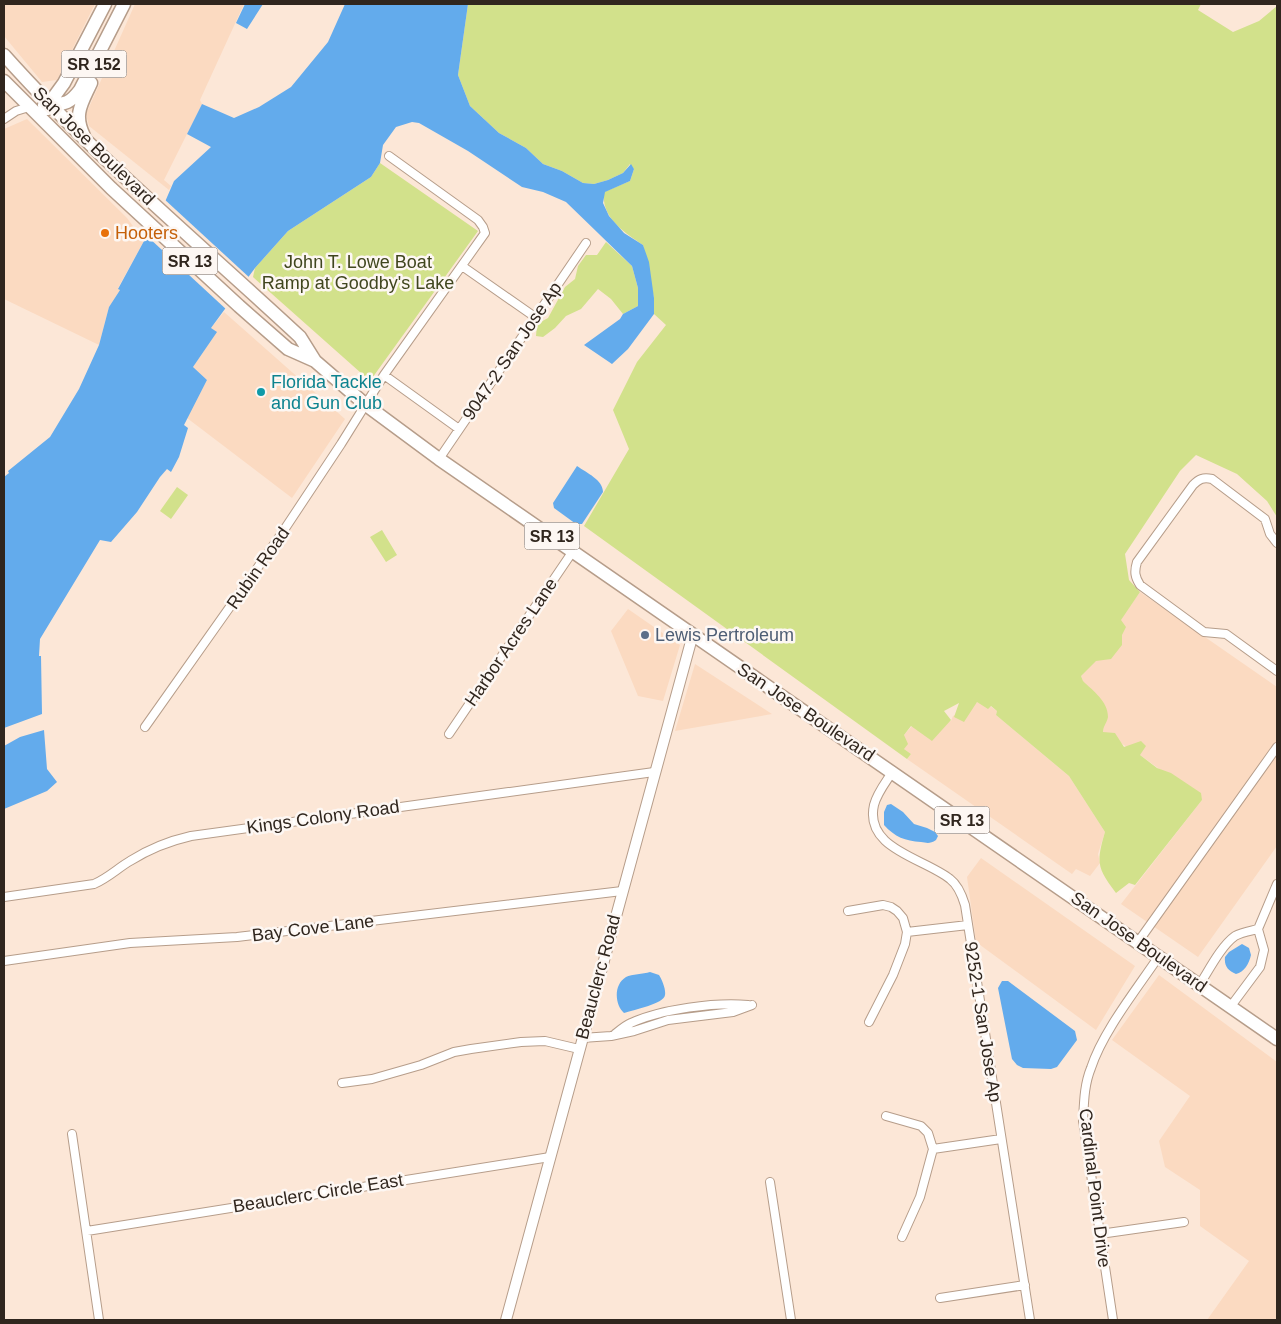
<svg xmlns="http://www.w3.org/2000/svg" width="1281" height="1324" font-family="Arial,sans-serif">
	<rect width="100%" height="100%" fill="#fce7d7"/>
	<path fill="#fbdac1" d="M4 4H95L57 80 42 82 4 36Z
		M135 4H244L200 100 202 104 164 180 171 186 169 190 89 126 86 114Z
		M27 119 127 218 144 241 118 288 120 290 109 307 99 345 4 299V129Z
		M224 312 345 419 292 498 187 418 207 380 193 367 216 333 211 328Z
		M1140 592 1277 687V846L1198 957 1121 904 1202 800 1140 755 1103 732 1081 676Z
		M628 609 680 645 663 701 638 696 611 631Z
		M695 664 772 714 675 731Z
		M977 702 990 706 997 711 996 715 1069 776 1105 832 1098 854 1100 863 1090 876 1076 869 1072 874 907 759 911 754 904 749V735L912 726 951 721 953 716Z
		M981 858 1135 966 1096 1030 976 942 967 877Z
		M1159 975 1277 1062V1320H1207L1249 1261 1200 1226V1190L1165 1167 1159 1141 1190 1096 1112 1040Z"/>
	<path fill="#d2e18b" d="M468 4H1201L1198 10 1233 32 1259 21 1277 6V383L1276 386 1277 389V517L1267 501 1237 474 1196 455 1180 471 1125 554 1129 580 1140 592 1121 620 1126 627 1122 635V645L1111 659 1096 661 1081 676 1083 681C1093 691 1108 701 1108 717 1107 723 1103 726 1103 732L1115 733 1124 747 1141 741 1146 746 1140 755 1157 768 1171 773 1201 793 1202 800 1135 885 1129 883 1116 893C1097 868 1096 863 1105 832L1069 776 996 715 997 711 991 706 988 709 977 702 964 722 954 717 959 703 944 711 951 720 932 741 911 726 904 735 908 744 904 749 911 754 907 759 584 526 629 449 613 410 637 362 666 325 654 314V298L643 245C624 232 601 218 604 192L630 181 634 169 630 164 623 173 608 180 594 184 583 183 562 171 543 164 526 148 499 133 470 106 458 75Z
		M380 163 478 231 370 381 253 277 255 268 288 231 371 177Z
		M606 242 632 266 638 288V306L623 314 611 299 598 289 581 309 566 316 555 328 543 337 536 336 537 324 548 318 565 287 575 279 578 266 586 255H597Z
		M177 487 188 495 171 519 160 511Z
		M382 530 397 555 386 562 370 537Z"/>
	<path fill="#63abec" d="M245 4H263L247 29 236 23Z
		M345 4H468L458 75 470 106 499 133 526 148 543 164 562 171 583 183 594 184 608 180 623 173 631 164 634 169 630 181 605 192 603 203 609 216 624 233 643 245 649 262 654 298V314L628 349 612 364 584 345 620 319 623 314 638 306V288L632 266 566 202 543 192 522 187 468 151 419 123 412 122 396 127 383 145 380 163 371 177 288 231 255 268 211 328 217 332 193 367 207 380 184 425 188 428 179 457 171 472 167 469 160 477 137 512 111 542 100 540 40 639 39 656H41L42 714 4 728V477L9 473 8 471 50 437 79 389 99 345 109 307 120 290 118 289 144 241 149 239 174 181 211 147 187 134 202 104 234 118 259 107 291 87 328 42Z
		M577 466C587 473 603 480 603 492L582 524H576L554 508 553 503Z
		M44 730 47 769 57 782 47 791 4 809V746L20 737Z
		M891 804 903 812 914 824 927 828 935 832 938 836 936 840C930 844 927 843 921 842 905 841 895 837 884 825V812L887 805Z
		M1242 944 1249 948 1251 955C1249 964 1244 972 1236 974 1228 971 1224 966 1225 957L1229 952Z
		M650 972 659 975C662 980 666 989 665 995 664 1004 633 1010 624 1013 615 1005 613 985 626 977 632 974 643 974 650 972Z
		M1002 981H1008L1075 1031 1077 1040 1057 1067 1051 1069 1023 1068 1017 1065 1012 1059 998 988Z"/>
	<path fill="#fce7d7" d="M163 198 251 279 228 311 148 237Z"/>
	<g fill="none" stroke-linecap="round" stroke-linejoin="round">
		<defs>
			<path id="minor" d="M4 119 16 111 29 107
				M462 266 535 317
				M384 375 459 429
				M439 459 586 243
				M1277 543 1270 534 1265 519 1212 479C1203 477 1199 479 1193 485L1137 562C1134 572 1135 577 1140 585L1204 632 1226 634 1277 671
				M145 727 280 536 341 444 384 375 485 233 483 227 478 220 389 156
				M449 734 573 551
				M893 771C886 782 877 793 874 805 864 849 924 858 950 879 958 885 962 895 965 905L1030 1320
				M4 897 94 884C108 878 118 868 130 861 149 849 169 841 191 836L654 772
				M848 911 883 905 891 907 897 911 903 918 907 932 905 944 893 975 869 1022
				M907 932 968 925
				M1138 942 1277 747
				M4 961 130 943 237 937 622 891
				M1200 984C1209 970 1221 946 1235 936 1242 932 1250 931 1258 929
				M1231 1006 1260 967 1264 950 1258 929 1277 884
				M615 1034C620 1030 626 1025 631 1023 661 1009 716 1002 748 1005
				M582 1038 611 1036 634 1031 668 1020 733 1012 752 1005
				M342 1083 372 1079 421 1065 454 1052 471 1049 521 1042 545 1041 579 1049
				M886 1116 921 1126 928 1133 933 1149 920 1197 902 1237
				M72 1134 99 1320
				M933 1149 1001 1139
				M770 1182 791 1320
				M87 1231 550 1157
				M1100 1234 1184 1222
				M940 1298 1025 1285
				M1113 1320 1083 1121C1084 1103 1084 1085 1091 1068 1103 1031 1137 989 1159 956"/>
			<path id="tertiary" d="M506 1320 693 634"/>
			<path id="primary" d="M4 55C95 157 200 244 300 337L315 361
				M4 81 111 188 239 306 288 349 315 361 366 405 439 459 1277 1039
				M44 105C63 103 67 107 80 90L124 4
				M47 109 48 105 64 83 105 4
				M84 136C73 114 82 103 91 83"/>
		</defs>
		<use href="#minor" stroke="#b69d8a" stroke-width="10"/>
		<use href="#tertiary" stroke="#b69d8a" stroke-width="12"/>
		<use href="#primary" stroke="#b69d8a" stroke-width="15"/>
		<use href="#minor" stroke="#fff" stroke-width="8"/>
		<use href="#tertiary" stroke="#fff" stroke-width="10"/>
		<use href="#primary" stroke="#fff" stroke-width="12"/>
	</g>
	<circle fill="#e8710a" stroke="#fdf7f3" stroke-width="2" cx="105" cy="233" r="5"/>
	<circle fill="#0f9aa8" stroke="#fdf7f3" stroke-width="2" cx="261" cy="392" r="5"/>
	<circle fill="#5c6f8a" stroke="#fdf7f3" stroke-width="2" cx="645" cy="635" r="5"/>
	<g text-anchor="middle" dominant-baseline="central" stroke-width="5" stroke-linejoin="round" paint-order="stroke">
		<g fill="#fdf7f3" stroke="#6e655e" stroke-width="1">
			<rect x="61.5" y="50.5" width="65" height="27" rx="4"/>
			<rect x="162.5" y="247.5" width="55" height="27" rx="4"/>
			<rect x="524.5" y="522.5" width="55" height="27" rx="4"/>
			<rect x="934.5" y="806.5" width="55" height="27" rx="4"/>
		</g>
		<g font-size="16" font-weight="bold" fill="#30261e">
			<text x="94" y="64">SR 152</text>
			<text x="190" y="261">SR 13</text>
			<text x="552" y="536">SR 13</text>
			<text x="962" y="820">SR 13</text>
		</g>
		<g font-size="18" fill="#30261e" stroke="#fdf7f3">
			<text transform="translate(94 146) rotate(44)">San Jose Boulevard</text>
			<text transform="translate(512 351) rotate(-56)">9047-2 San Jose Ap</text>
			<text transform="translate(258 568) rotate(-55)">Rubin Road</text>
			<text transform="translate(511 642) rotate(-56)">Harbor Acres Lane</text>
			<text transform="translate(806 712) rotate(34)">San Jose Boulevard</text>
			<text transform="translate(323 817) rotate(-8)">Kings Colony Road</text>
			<text transform="translate(313 928) rotate(-7)">Bay Cove Lane</text>
			<text transform="translate(1139 942) rotate(35)">San Jose Boulevard</text>
			<text transform="translate(598 977) rotate(-75)">Beauclerc Road</text>
			<text transform="translate(983 1022) rotate(81)">9252-1 San Jose Ap</text>
			<text transform="translate(1095 1188) rotate(83)">Cardinal Point Drive</text>
			<text transform="translate(318 1193) rotate(-9)">Beauclerc Circle East</text>
		</g>
		<g font-size="18" fill="#c56008" stroke="#fdf7f3" text-anchor="start">
			<text x="115" y="233">Hooters</text>
		</g>
		<g font-size="18" fill="#40461e" stroke="#fdf7f3">
			<text x="358" y="262">John T. Lowe Boat<tspan x="358" dy="21">Ramp at Goodby's Lake</tspan></text>
		</g>
		<g font-size="18" fill="#0d838f" stroke="#fdf7f3" text-anchor="start">
			<text x="271" y="382">Florida Tackle<tspan x="271" dy="21">and Gun Club</tspan></text>
		</g>
		<g font-size="18" fill="#4e5e75" stroke="#fdf7f3" text-anchor="start">
			<text x="655" y="635">Lewis Pertroleum</text>
		</g>
	</g>
	<rect width="1281" height="1324" fill="none" stroke="#30261e" stroke-width="10"/>
</svg>
